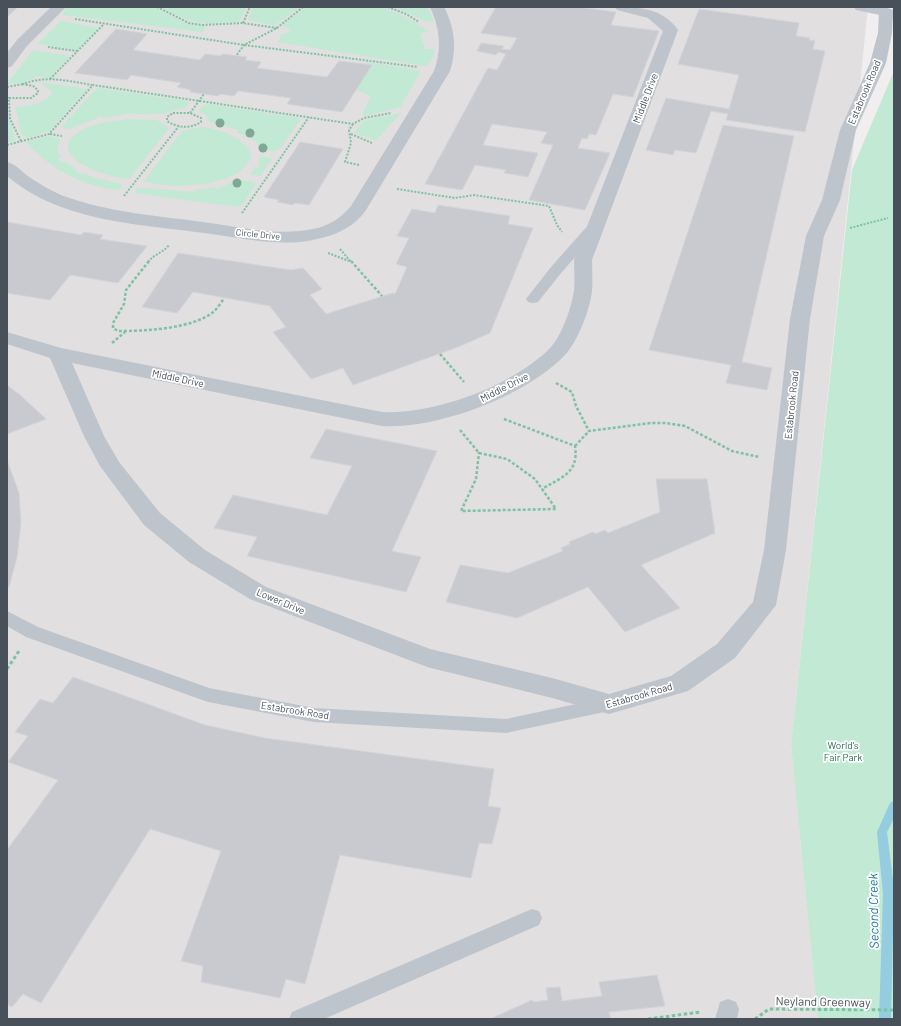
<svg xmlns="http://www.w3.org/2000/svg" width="901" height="1026" font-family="Barlow,sans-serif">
	<rect width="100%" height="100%" fill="#f0eeee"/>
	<path fill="#e1dfdf" d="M7 7H868L791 745 818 1019H7Z"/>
	<path fill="#c1e9d3" d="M66 7H153L183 22 205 26 203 32 63 15Z
		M161 7H246L240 21C206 26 191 24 161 7Z
		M253 7H299L277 24 273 25 248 20Z
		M306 7H383L415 22 429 32 420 33 425 49H435C434 56 431 61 426 66L277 42 281 38 280 35 291 31 283 25Z
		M395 7H427L434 21 427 22Z
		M61 21 99 28 77 50 38 44Z
		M33 50 70 56 49 78 38 76 22 83 7 84Z
		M368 62 421 71 400 107 366 116 362 115 371 96 344 85 353 73Z
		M894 71V1019H818L791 745 852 170Z
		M40 82 87 89 49 131 28 138 22 135 15 107C30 105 44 105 53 92Z
		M97 88 186 101 189 103 185 108 162 114H133V113L103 118 102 116 95 118 96 119 81 124 71 129 61 127Z
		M207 104 298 118 300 120 280 149C272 154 261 150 256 143L258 142 237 132 239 130 209 122 207 116 199 111 202 106Z
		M7 109 15 141 7 143Z
		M401 113 376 140 354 133 365 120Z
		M129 119 157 120 169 128 130 178C124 180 115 177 109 175 87 170 45 149 84 129 98 122 114 121 129 119Z
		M201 127C217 128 248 138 251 156 242 188 170 190 144 181L182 131Z
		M48 136 60 139 57 150 61 157 58 159 61 162 64 161 77 170 75 172 80 174 82 173 96 178 121 184 122 187 118 190C82 186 50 169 26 142Z
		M263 156 272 159 260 176 250 174 255 168H258L261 164H258L260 157Z
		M238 180 254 182 256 184 242 205 238 207 134 193 136 189 141 188 195 192V190L216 187 217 189Z"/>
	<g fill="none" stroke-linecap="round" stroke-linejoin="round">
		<path fill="#94cce0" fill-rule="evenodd" d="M894 801V818L887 832 894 888 891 1019H879L883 894 877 832 890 803Z"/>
	</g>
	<path fill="#c9cad0" stroke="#d3d4d9" d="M7 7H18L7 17Z
		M496 7H578L616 12 611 25 659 31 633 97 613 94 596 135 589 134 587 139 582 138 578 148 610 153 585 210 529 200 553 145 541 143 547 132 492 124 483 145 538 153 528 177 504 173 506 170 475 165 462 190 425 184 488 68 497 70 506 54 498 52 496 55 477 51 481 43 504 46 502 49 510 50 517 38 481 33Z
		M699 9 799 23 796 36 810 38 809 40 815 41 813 49 825 51 805 132 726 120 728 114 711 111 696 153 675 150 673 155 646 150 666 98 729 109 739 75 678 64Z
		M116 29 147 34 133 50 200 60 205 54 220 56 222 54 247 57 245 60 261 62 257 68 327 77 339 61 372 65 342 112 287 104 291 98 238 91 234 96 220 94 218 96 190 92 191 90 177 87 181 83 131 75 127 80 75 73Z
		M723 125 794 136 742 362 772 368 767 390 726 383 731 365 649 350Z
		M300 142 343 149 309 205 295 203 293 205 277 202 279 200 264 197Z
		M438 205 510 216 508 224 533 228 490 333 458 347 353 385 343 368 311 379 273 332 286 327 270 306 193 292 177 313 142 307 178 253 291 270 303 268 322 289 310 295 326 314 393 293 395 294 407 267 396 264 409 238 397 236 412 209 435 213Z
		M7 222 81 235 84 232 103 235 100 239 147 246 118 283 70 275 50 300 7 293Z
		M7 385 20 395 46 419 7 434Z
		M326 429 437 451 392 551 421 557 406 592 247 556 257 537 214 528 233 495 327 515 352 466 310 458Z
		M7 460 19 493 21 523 17 557 9 587 7 588Z
		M656 479H707L715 533 641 565 680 608 625 632 588 587 517 618 446 602 460 565 508 573 563 551 561 548 570 544 569 542 593 532 595 534 605 530 608 533 660 512Z
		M73 677 205 725 265 738 494 769 488 806 501 808 492 844 479 843 471 878 340 855 305 984 286 979 280 998 201 982 203 966 181 961 221 851 150 829 41 1003 23 994 12 1007 7 1004V850L58 780 8 762 28 736 15 732 40 699 53 703Z
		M657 975 665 1006 609 1012 611 1019H490L532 1000 534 1002 548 1000 546 988 560 987 562 1001 602 996 599 982Z"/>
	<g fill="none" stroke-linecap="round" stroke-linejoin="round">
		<path stroke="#7ec2a4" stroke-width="2" stroke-dasharray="2 1.5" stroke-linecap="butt" d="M157 7 189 23 202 25 243 23 277 28 244 45 236 56
			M388 7 406 14 419 22
			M75 19 244 45 418 67
			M243 23 250 7
			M277 28 303 7
			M48 47 77 51
			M50 79 104 24
			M7 87 23 84
			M173 113H190L201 118V122C190 129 178 128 167 121V117Z
			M190 113 204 94
			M353 124 349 130 351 143 345 162 359 165
			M50 134 62 136
			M351 134 372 143
			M21 141 10 119 9 98H31L38 93V90L33 86 23 84C46 75 69 81 92 85
			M7 145 49 134 93 85 353 124 364 118 391 113
			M397 189 455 198 474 195 549 206 557 225 562 232
			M124 196 179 126
			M242 213 309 117
			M850 228 888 218
			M340 249 351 262
			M328 253 349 261
			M148 262C154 254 163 253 169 245"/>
		<path stroke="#7ec2a4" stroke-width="2.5" stroke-dasharray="3 2" stroke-linecap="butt" d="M149 261 126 290 124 304 113 323V328L118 331C145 331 190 329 212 313 217 309 221 303 224 298
			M351 261 382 296
			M112 343 125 332
			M440 354 464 382
			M556 383 572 392 576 406 589 431 651 423H666L685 426 732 451 759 457
			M504 419 575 446C579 473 562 477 542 489
			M460 430 479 453
			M575 446 589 431
			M479 453 507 459 535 479 556 509 461 511 476 479Z"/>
		<path stroke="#7ec2a4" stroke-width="3" stroke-dasharray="3.5 2.5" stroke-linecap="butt" d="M7 669 19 651
			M648 1019 701 1012
			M755 1019 769 1009 894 1010"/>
		<path fill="#bec4cb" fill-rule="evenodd" d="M596 221 601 222 602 225 601 228 561 273 538 302 533 303 528 302 526 299 551 267 591 222Z
			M7 611 38 627 209 688 314 708 506 719 609 697 615 699 618 704 615 709 609 711 506 733 314 722 208 702 26 637 7 626Z
			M532 909 539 911 542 918 539 925 324 1019H289L292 1012Z
			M728 999 736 1002 739 1009 737 1019H715L720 1002Z"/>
		<path fill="#bec4cb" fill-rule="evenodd" d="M51 7H66L27 46 12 66 7 68V53L17 40Z
			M430 7H444C455 28 457 49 450 71L366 210C352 230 331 237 307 241 275 246 242 238 211 234 142 224 62 223 7 176V162C16 164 22 172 29 177 39 184 50 190 61 195 109 213 160 216 210 223 244 228 279 236 313 229 329 226 341 218 351 206L434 71C442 49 440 28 430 7Z
			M615 7C639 7 663 8 678 30L592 260C592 270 593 281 592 291 590 309 578 341 565 355 526 396 438 429 382 426L72 363 104 436 119 462 160 513 205 550 266 587 430 649 552 678 609 694 671 676 717 644 753 602 764 550 790 319 806 236 822 200 840 130 870 63 878 33 879 12 881 9 886 8 891 9 893 12 892 33 886 63 856 130 840 200 824 236 810 319 786 550 776 605 735 658 688 691 609 714 552 698 427 667 250 599 189 562 144 525 100 466 84 436 50 358 7 344V332L61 348 382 412C434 415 515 385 551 347 562 335 572 306 574 290 575 281 574 270 574 260L663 31 648 18 617 10Z"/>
		<path fill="#bec5cf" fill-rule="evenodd" d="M854 7H881L894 10V18L856 10Z"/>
	</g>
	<g fill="#7fa996">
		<circle cx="220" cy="123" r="4.5"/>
		<circle cx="250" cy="133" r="4.5"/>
		<circle cx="263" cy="148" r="4.5"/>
		<circle cx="237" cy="183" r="4.5"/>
	</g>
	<g text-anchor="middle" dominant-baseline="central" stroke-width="3.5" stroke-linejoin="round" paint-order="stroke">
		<g font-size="9" fill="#485059" stroke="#fff">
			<text transform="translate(258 234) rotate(6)">Circle Drive</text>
		</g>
		<g font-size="10" fill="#485059" stroke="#fff">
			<text transform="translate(864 92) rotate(-67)">Estabrook Road</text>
			<text transform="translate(645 98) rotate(-69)">Middle Drive</text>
			<text transform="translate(178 378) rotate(12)">Middle Drive</text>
			<text transform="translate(504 387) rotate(-27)">Middle Drive</text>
			<text transform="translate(791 405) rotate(-84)">Estabrook Road</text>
			<text transform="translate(281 601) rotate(23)">Lower Drive</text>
			<text transform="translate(639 695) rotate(-16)">Estabrook Road</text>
			<text transform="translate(295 710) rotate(9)">Estabrook Road</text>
		</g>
		<g font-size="10" fill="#22714e" stroke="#fff">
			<text x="843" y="745">World's<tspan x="843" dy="12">Fair Park</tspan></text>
		</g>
		<g font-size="12" fill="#485059" stroke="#fff">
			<text transform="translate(823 1001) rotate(1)">Neyland Greenway</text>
		</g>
		<g font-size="13" font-style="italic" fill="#1e7796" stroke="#fff">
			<text transform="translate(873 911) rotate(-91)">Second Creek</text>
		</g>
	</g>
	<rect width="901" height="1026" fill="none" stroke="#485059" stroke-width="16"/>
</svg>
